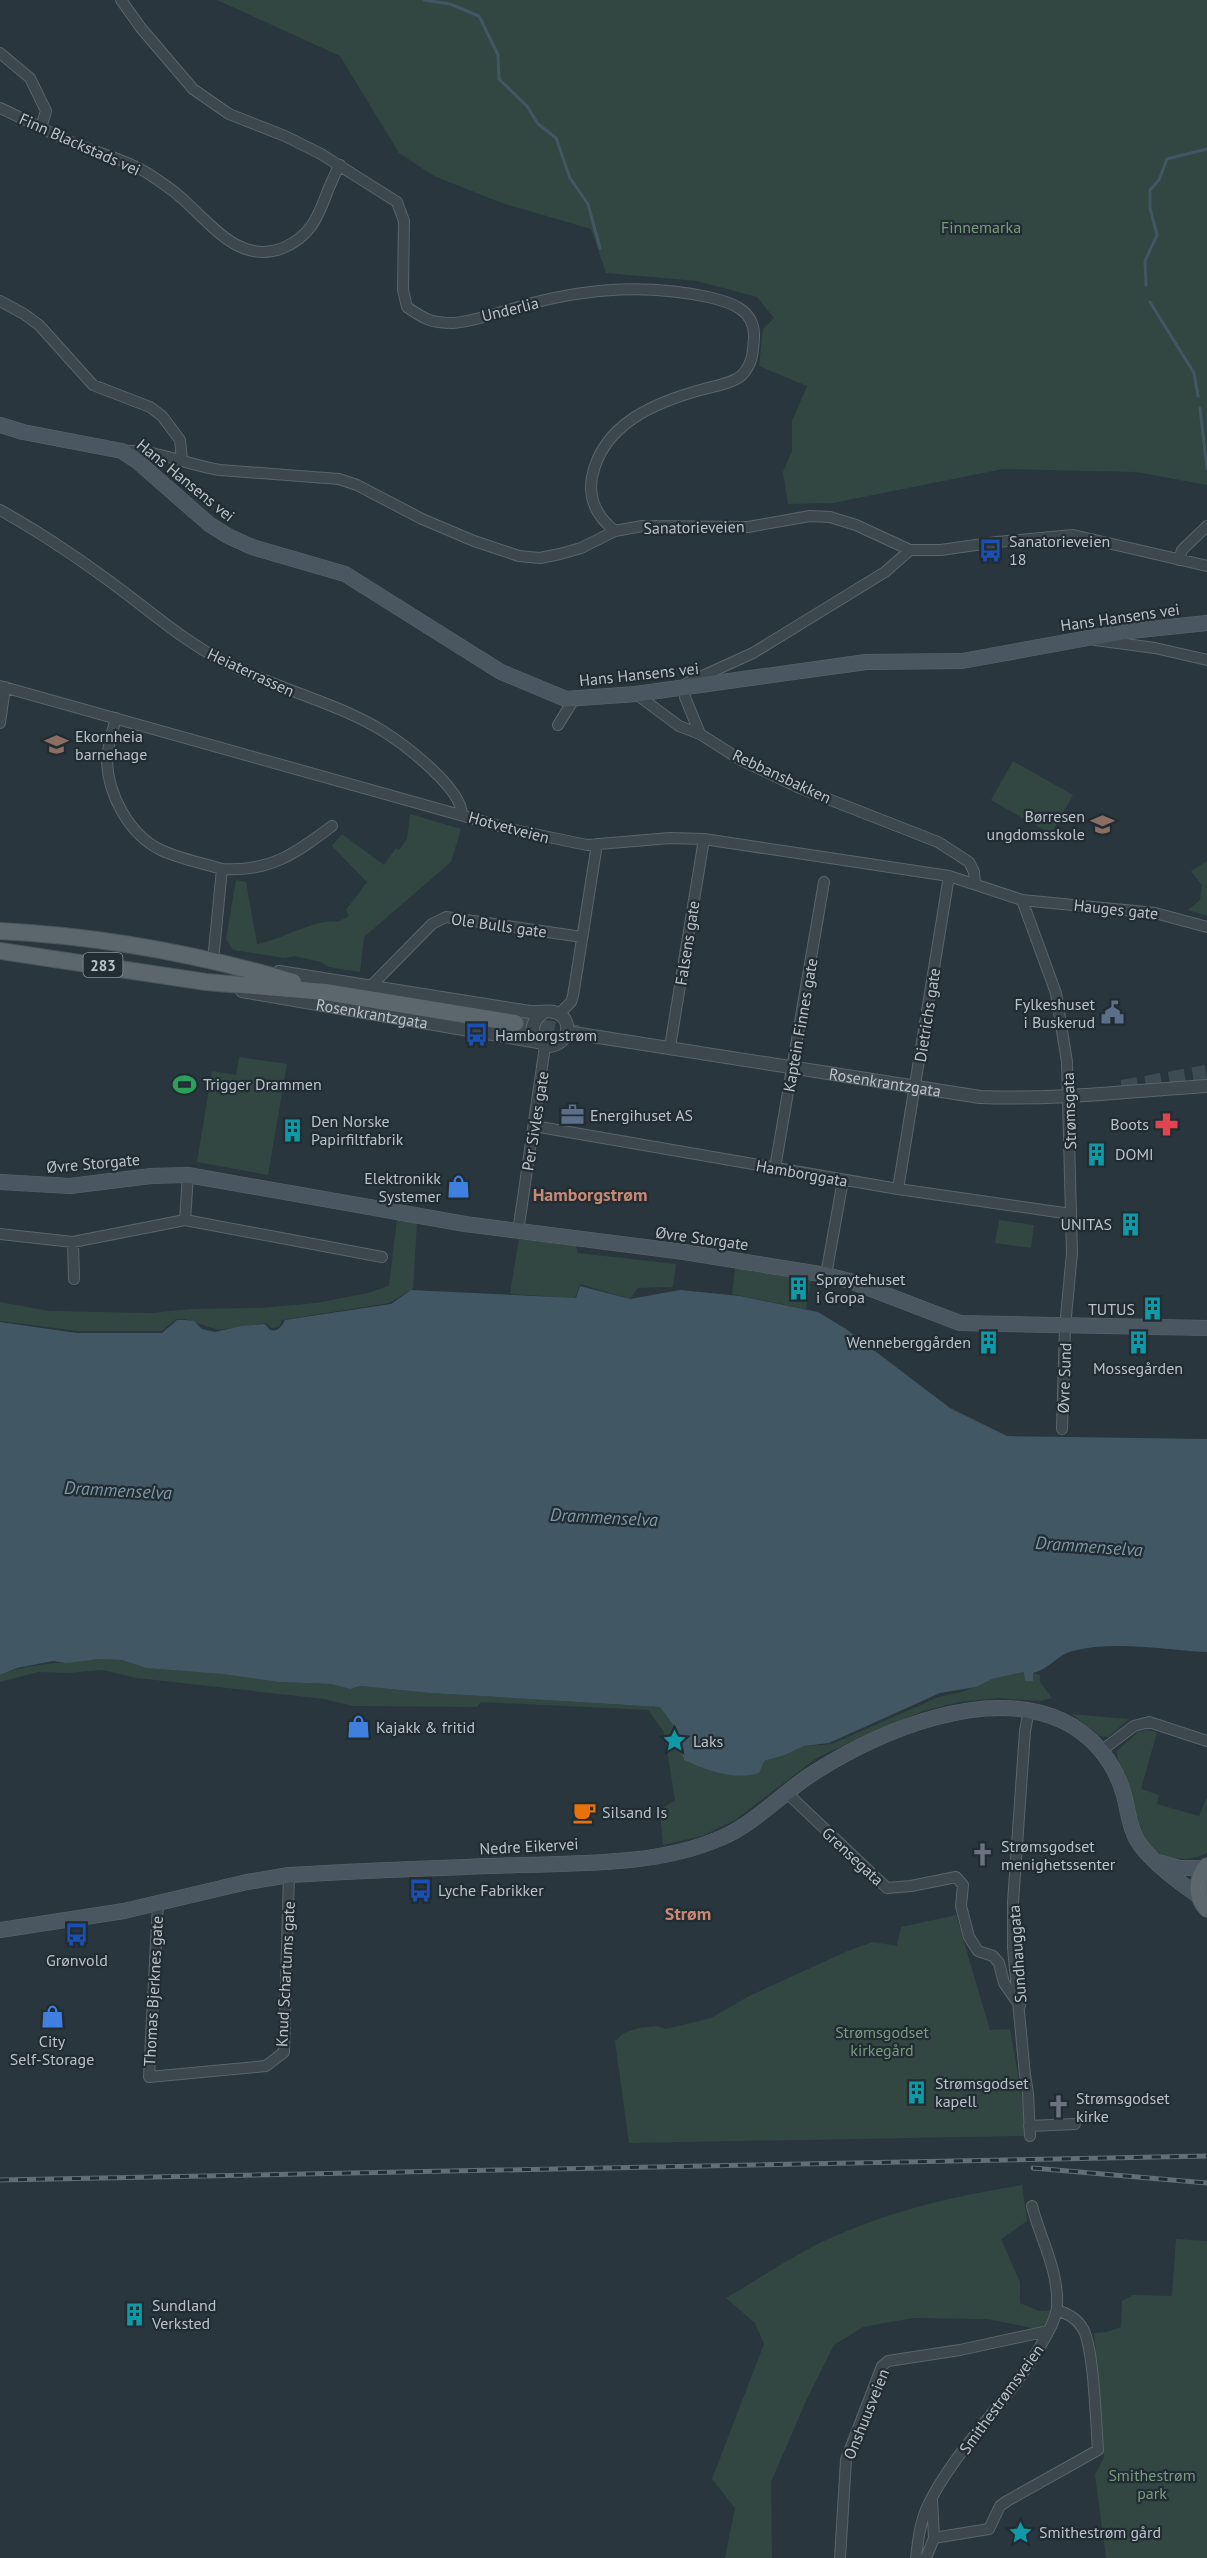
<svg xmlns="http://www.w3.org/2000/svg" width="1207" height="2558" font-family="'PT Sans',sans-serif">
	<rect width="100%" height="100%" fill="#29363d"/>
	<path fill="#324742" d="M217 0H1207V485L1136 472 1003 469 833 503 788 504 783 472 792 451V421L807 386 759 366 763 329 774 318 757 297 697 281 606 273 591 229 502 203 434 176 399 153 340 56Z
		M1013 761 1073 795 1051 834 991 800Z
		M410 814 461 829 451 862 364 937 360 972 328 967 321 962 294 956 285 958 233 950 226 939 236 880 246 882 257 944C282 940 315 918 338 922L349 916 346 910 367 882 332 846 342 834 384 865 396 848 399 850 407 839Z
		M1207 861V916L1188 910 1200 900 1202 885 1191 871Z
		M239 1057 287 1064 268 1175 197 1162 212 1071 236 1075Z
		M397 1219 417 1223 413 1289 389 1303 282 1320 279 1327 272 1328 266 1323 218 1330 185 1319H176L162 1331H78L0 1321V1302L49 1311 151 1313 191 1309 260 1308 316 1303 368 1293 389 1286Z
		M999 1220 1034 1225 1031 1248 995 1243Z
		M519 1238 576 1246 578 1253 676 1264 673 1287 638 1288 630 1299 580 1284 575 1298 510 1294Z
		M735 1268 811 1281 806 1309 732 1294Z
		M100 1659 122 1660 146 1668 222 1674 279 1682 331 1684 350 1689 360 1686 430 1693 660 1707 676 1729 684 1760 764 1761 785 1755 804 1746 832 1744 939 1697 962 1692 992 1679 1024 1672 1032 1681 1033 1673 1040 1675V1682L1052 1698 1041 1701 998 1698 959 1702 923 1711 818 1757 735 1820 702 1836 663 1845 660 1810 675 1800 664 1732 648 1710 481 1702 477 1707 353 1706 324 1699 137 1678 102 1670 68 1673 38 1672 0 1682V1675C33 1662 65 1663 100 1659Z
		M1072 1714 1129 1719 1108 1737 1100 1736Z
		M1147 1730 1157 1732 1141 1789 1159 1795 1157 1804 1199 1816 1207 1797V1853C1188 1863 1156 1861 1145 1840 1136 1822 1132 1800 1127 1782 1124 1770 1117 1763 1117 1751L1138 1732Z
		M956 1915 990 2030 1010 2029 1024 2110V2136L629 2143 615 2041 624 2033 639 2028 656 2026 666 2029 711 2018 749 1996 850 1950 873 1942 897 1946 901 1927Z
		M1022 2185 1027 2221 1001 2239 1020 2282V2303L1039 2311 1057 2310 1048 2331 987 2319 913 2318 863 2327 834 2345 806 2401 771 2482 772 2558H725L735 2508 712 2479 764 2344 755 2323 726 2298C761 2278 796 2253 833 2237 892 2210 959 2195 1022 2185Z
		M1176 2239 1207 2241V2558H1106L1095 2475 1104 2457 1094 2333 1107 2332 1121 2327 1122 2301 1133 2295 1172 2296Z"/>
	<path fill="#415764" d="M580 1286 630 1299 680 1290 740 1296 818 1312 846 1329 950 1408 1007 1436 1207 1439V1652C1164 1650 1115 1640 1072 1651 1057 1655 1048 1670 1033 1673V1681H1025L1024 1672 992 1679 976 1687 940 1693 829 1743 804 1746 785 1755 764 1761 759 1773C735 1781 706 1770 684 1760L676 1729 660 1707 430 1693 360 1686 350 1689 331 1684 279 1682 222 1674 146 1668 122 1660 100 1659 66 1663 53 1661 17 1668 0 1675V1322L77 1333H162L177 1320H185L194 1321 202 1329 215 1332 241 1326 265 1324 270 1330C278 1332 281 1327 285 1320L391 1304 411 1290 576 1298Z"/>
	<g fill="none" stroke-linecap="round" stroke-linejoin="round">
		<path stroke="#415764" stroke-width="3" d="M424 0 450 4 479 16 498 55 499 79 527 106 538 124 556 138 570 178 588 204 600 248
			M1146 285 1145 261 1157 235 1150 208V190L1159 180 1167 159 1207 149
			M1150 302 1194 373 1198 396
			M1200 408 1207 469"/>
		<path stroke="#3f4b52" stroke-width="16" stroke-dasharray="16 8" stroke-linecap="butt" d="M515 1023 583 1034
			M1122 1088 1206 1073"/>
		<defs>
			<path id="minor" d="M121 0 141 28 193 89 229 114 285 136 321 154 397 202 404 221 403 290 407 307C424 319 431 323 453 323 474 322 510 309 532 303 592 288 647 284 708 297 730 302 755 309 754 337 753 352 753 363 742 375 734 383 714 386 704 389 656 402 603 423 592 477 588 500 597 517 615 531
				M0 53 30 78 46 111 41 128
				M0 108C26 120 52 134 78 145 96 152 116 157 134 166 146 171 158 180 169 188 202 210 234 268 283 248 323 231 320 198 340 165
				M0 301 24 314 39 325 93 385 150 407 162 416 180 440 182 460
				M122 451C156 449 187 465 220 470L339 479 357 485 422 519 474 541 519 556 540 558 560 554 581 548 615 531 642 526 748 527 810 516 830 517 856 525 910 550H941L997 542 1073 535 1207 566
				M0 510C45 535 87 564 128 595 158 618 188 643 221 660 272 688 334 701 383 731 405 745 462 788 462 815
				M1179 560 1182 550 1207 526
				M1095 640 1155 648 1207 660
				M0 686 510 829 587 845 670 838 704 839 949 876 1022 900 1155 913 1207 927
				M636 694 679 726 700 734 741 760 800 788 938 842 969 862 974 872 975 883
				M116 718C112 732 108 745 107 759 107 793 129 835 161 850 180 859 202 863 222 869L213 961
				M0 723 5 687
				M558 725 574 699
				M700 734 685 697 684 688 687 683 753 653 885 572 910 550
				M222 869C270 872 295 854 332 826
				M1022 900 1056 993 1067 1062 1072 1253 1065 1327 1062 1429
				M371 986 432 924 446 917 582 937
				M559 1014 571 1002 573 996 597 844
				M670 1047 704 839
				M534 1126 898 1189 1071 1214
				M775 1168 824 882
				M188 1175 185 1220 382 1257
				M898 1189 949 876
				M518 1232 545 1046
				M0 1234 73 1242 185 1220
				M73 1242 74 1279
				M826 1275 843 1180
				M1029 1710 1025 1731 1013 1902V1948L1025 2075 1028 2093 1030 2136
				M1101 1751 1134 1726 1149 1722 1207 1741
				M787 1793 887 1888 911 1886 956 1877 963 1885 961 1906 969 1937 978 1951 993 1956 999 1963 1004 1983 1020 2006
				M158 1904 149 2077 266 2066 284 2052 289 1875
				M1029 2126 1075 2124
				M932 2499 934 2538
				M840 2558 846 2460 882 2366 888 2361 960 2350 1048 2331
				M916 2558C918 2540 920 2522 928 2505 956 2448 1009 2401 1041 2345 1047 2334 1056 2320 1057 2307 1059 2270 1041 2241 1032 2206
				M926 2558 934 2538 989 2529 1000 2506 1007 2501 1098 2450C1096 2425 1094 2348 1083 2329 1077 2318 1068 2314 1057 2310"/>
			<g id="tertiary">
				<path d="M279 972 530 1012C537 1013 547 1010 554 1012 576 1018 569 1048 545 1046L534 1037C531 1027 534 1019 543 1013"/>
				<path id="s1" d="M242 991 538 1042"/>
				<path id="s2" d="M567 1032 980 1097C1056 1100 1131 1091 1207 1086"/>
			</g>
			<path id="secondary" d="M0 425 23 432 122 451 137 461 209 524 228 536 252 547 345 574 501 672 566 699 636 694 866 662 962 661 1121 632 1207 623
				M0 1182 70 1186 151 1176 188 1175 465 1224 684 1252 826 1275 850 1281 960 1323 1207 1328
				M1158 1862 1179 1868H1205
				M0 1930 124 1911 247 1882 289 1875C366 1870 443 1868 519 1865 586 1863 659 1865 721 1838 756 1823 783 1792 815 1772 880 1731 987 1685 1063 1721 1093 1735 1115 1763 1124 1795 1128 1810 1129 1827 1137 1840 1149 1860 1180 1883 1199 1896"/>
			<path id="primary" d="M0 931C98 936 198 954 293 982
				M0 951 206 982 325 992 515 1023
				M1207 1866C1196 1879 1195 1896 1207 1909"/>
		</defs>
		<use href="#minor" stroke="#5a656b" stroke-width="12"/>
		<use href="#tertiary" stroke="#5a656b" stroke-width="14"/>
		<use href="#secondary" stroke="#5a656b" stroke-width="16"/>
		<use href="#primary" stroke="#49535a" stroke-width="18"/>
		<use href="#minor" stroke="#3d474e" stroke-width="10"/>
		<use href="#tertiary" stroke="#3d474e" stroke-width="12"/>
		<use href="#secondary" stroke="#4b5760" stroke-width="15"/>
		<use href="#primary" stroke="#5b666d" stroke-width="16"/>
		<defs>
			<path id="rail" d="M1033 2168 1207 2183
				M0 2180 1207 2156"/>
		</defs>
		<use href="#rail" stroke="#636f77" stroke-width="5"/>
		<use href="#rail" stroke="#212c33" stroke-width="3" stroke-dasharray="9" stroke-linecap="butt"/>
	</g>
	<defs>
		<symbol id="bus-bare" viewBox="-9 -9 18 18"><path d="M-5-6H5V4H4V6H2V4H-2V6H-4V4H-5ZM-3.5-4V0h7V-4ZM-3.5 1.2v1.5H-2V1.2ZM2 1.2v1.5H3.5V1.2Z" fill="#1a4fb4" stroke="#212c33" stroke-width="2.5" paint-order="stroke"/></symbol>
		<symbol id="school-bare" viewBox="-9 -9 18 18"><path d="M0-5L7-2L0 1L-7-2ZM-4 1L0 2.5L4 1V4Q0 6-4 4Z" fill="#8d6e63" stroke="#212c33" stroke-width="2.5" paint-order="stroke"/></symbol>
		<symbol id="civic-bare" viewBox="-9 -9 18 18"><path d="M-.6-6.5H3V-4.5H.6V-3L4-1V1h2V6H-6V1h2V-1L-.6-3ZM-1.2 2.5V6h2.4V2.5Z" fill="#5c6f8a" stroke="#212c33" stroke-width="2.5" paint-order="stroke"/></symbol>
		<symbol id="stadium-bare" viewBox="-9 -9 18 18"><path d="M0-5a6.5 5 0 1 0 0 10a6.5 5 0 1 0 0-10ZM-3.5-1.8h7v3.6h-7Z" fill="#2e9e5b" stroke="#212c33" stroke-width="2.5" paint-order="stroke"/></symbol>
		<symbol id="office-bare" viewBox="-9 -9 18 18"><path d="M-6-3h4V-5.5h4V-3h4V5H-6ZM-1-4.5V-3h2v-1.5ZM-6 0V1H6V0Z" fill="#5c6f8a" stroke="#212c33" stroke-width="2.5" paint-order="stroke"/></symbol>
		<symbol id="pharmacy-bare" viewBox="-9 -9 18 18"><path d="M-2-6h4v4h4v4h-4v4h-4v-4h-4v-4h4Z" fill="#e0444e" stroke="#212c33" stroke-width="2.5" paint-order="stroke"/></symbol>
		<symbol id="building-bare" viewBox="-9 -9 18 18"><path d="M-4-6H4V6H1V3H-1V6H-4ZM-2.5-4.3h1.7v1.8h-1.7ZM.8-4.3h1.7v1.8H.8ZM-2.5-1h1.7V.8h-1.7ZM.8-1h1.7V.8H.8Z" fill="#0f9aa8" stroke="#212c33" stroke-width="2.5" paint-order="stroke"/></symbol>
		<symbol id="shop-bare" viewBox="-9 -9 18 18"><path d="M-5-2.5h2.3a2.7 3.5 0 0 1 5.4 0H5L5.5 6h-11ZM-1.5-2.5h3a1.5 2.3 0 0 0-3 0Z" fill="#3f7fe0" stroke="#212c33" stroke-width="2.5" paint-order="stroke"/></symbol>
		<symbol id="sight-bare" viewBox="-9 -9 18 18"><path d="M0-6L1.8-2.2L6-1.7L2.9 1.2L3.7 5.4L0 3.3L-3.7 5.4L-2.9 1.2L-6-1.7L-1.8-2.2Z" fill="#0f9aa8" stroke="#212c33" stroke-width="2.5" paint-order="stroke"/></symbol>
		<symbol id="cafe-bare" viewBox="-9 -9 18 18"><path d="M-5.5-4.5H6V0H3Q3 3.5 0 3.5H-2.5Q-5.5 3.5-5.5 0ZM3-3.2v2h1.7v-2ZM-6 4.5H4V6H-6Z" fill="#e8710a" stroke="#212c33" stroke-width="2.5" paint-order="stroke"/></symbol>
		<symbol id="church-bare" viewBox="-9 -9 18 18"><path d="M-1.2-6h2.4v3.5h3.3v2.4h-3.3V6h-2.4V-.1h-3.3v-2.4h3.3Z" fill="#6b7280" stroke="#212c33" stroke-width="2.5" paint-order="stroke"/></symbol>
	</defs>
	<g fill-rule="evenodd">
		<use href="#bus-bare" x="974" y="534" width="33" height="33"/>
		<use href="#school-bare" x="40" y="728" width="33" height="33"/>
		<use href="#school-bare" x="1086" y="808" width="33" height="33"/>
		<use href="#civic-bare" x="1096" y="996" width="33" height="33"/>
		<use href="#bus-bare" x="460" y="1018" width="33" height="33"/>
		<use href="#stadium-bare" x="168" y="1068" width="33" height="33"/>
		<use href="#office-bare" x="556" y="1098" width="33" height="33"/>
		<use href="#pharmacy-bare" x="1150" y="1108" width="33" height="33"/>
		<use href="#building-bare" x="276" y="1114" width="33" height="33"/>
		<use href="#building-bare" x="1080" y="1138" width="33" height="33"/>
		<use href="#shop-bare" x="442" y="1170" width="33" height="33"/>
		<use href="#building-bare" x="1114" y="1208" width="33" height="33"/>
		<use href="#building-bare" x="782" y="1272" width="33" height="33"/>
		<use href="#building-bare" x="1136" y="1292" width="33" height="33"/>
		<use href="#building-bare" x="972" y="1326" width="33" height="33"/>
		<use href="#building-bare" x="1122" y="1326" width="33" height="33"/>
		<use href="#shop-bare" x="342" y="1710" width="33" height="33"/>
		<use href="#sight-bare" x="658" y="1724" width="33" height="33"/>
		<use href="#cafe-bare" x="568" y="1796" width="33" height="33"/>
		<use href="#church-bare" x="966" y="1838" width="33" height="33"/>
		<use href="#bus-bare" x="404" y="1874" width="33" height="33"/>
		<use href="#bus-bare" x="60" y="1918" width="33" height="33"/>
		<use href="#shop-bare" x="36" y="2000" width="33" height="33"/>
		<use href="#building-bare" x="900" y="2076" width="33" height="33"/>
		<use href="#church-bare" x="1042" y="2090" width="33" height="33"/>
		<use href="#building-bare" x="118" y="2298" width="33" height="33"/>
		<use href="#sight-bare" x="1004" y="2516" width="33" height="33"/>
	</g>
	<g text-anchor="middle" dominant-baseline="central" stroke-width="4.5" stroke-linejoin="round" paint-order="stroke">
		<rect fill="#212c33" stroke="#8b959b" stroke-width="1.5" x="83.5" y="953" width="39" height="24" rx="4.5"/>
		<g font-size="15" font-weight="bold" fill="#b9c2c8">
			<text x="103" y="965">283</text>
		</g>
		<g font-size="16" fill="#b9c2c8" stroke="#212c33">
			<text transform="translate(80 144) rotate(24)">Finn Blackstads vei</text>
			<text transform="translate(510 309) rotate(-14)">Underlia</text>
			<text transform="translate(186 480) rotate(39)">Hans Hansens vei</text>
			<text transform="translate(694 527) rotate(-1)">Sanatorieveien</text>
			<text transform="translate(1120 617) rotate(-8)">Hans Hansens vei</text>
			<text transform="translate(251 672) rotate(25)">Heiaterrassen</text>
			<text transform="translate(639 674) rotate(-6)">Hans Hansens vei</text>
			<text transform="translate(782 776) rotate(25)">Rebbansbakken</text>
			<text transform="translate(509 827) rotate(15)">Hotvetveien</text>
			<text transform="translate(1116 909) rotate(6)">Hauges gate</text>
			<text transform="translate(499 925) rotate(8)">Ole Bulls gate</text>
			<text transform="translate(687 943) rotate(-81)">Falsens gate</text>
			<text stroke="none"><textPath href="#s1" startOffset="132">Rosenkrantzgata</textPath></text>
			<text transform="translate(927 1015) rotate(-81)">Dietrichs gate</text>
			<text transform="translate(800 1025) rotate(-80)">Kaptein Finnes gate</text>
			<text stroke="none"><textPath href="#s2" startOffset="322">Rosenkrantzgata</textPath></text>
			<text transform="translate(1069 1111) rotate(-92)">Strømsgata</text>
			<text transform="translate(535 1121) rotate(-81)">Per Sivles gate</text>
			<text transform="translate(93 1163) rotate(-5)">Øvre Storgate</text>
			<text transform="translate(802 1173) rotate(10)">Hamborggata</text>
			<text transform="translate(702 1238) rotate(8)">Øvre Storgate</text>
			<text transform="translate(1064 1378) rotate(-88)">Øvre Sund</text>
			<text transform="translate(529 1846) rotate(-3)">Nedre Eikervei</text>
			<text transform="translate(853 1856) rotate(43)">Grensegata</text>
			<text transform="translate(1017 1954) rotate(-94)">Sundhauggata</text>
			<text transform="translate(285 1974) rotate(-87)">Knud Schartums gate</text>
			<text transform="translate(153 1991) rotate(-87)">Thomas Bjerknes gate</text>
			<text transform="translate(1001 2399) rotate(-54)">Smithestrømsveien</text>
			<text transform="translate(866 2414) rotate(-68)">Onshuusveien</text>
		</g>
		<g font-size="16" fill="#7a9b7b" stroke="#212c33">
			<text x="981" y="227">Finnemarka</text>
			<text x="882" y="2032">Strømsgodset<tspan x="882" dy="18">kirkegård</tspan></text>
			<text x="1152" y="2475">Smithestrøm<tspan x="1152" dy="18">park</tspan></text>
		</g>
		<g font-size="16" fill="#b9c2c8" stroke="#212c33" text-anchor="start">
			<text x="1009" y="541">Sanatorieveien<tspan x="1009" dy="18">18</tspan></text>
			<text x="75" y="736">Ekornheia<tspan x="75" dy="18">barnehage</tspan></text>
			<text x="1085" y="816" text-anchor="end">Børresen<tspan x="1085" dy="18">ungdomsskole</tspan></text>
			<text x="1095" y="1004" text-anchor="end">Fylkeshuset<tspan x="1095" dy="18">i Buskerud</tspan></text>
			<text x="495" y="1035">Hamborgstrøm</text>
			<text x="203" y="1084">Trigger Drammen</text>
			<text x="590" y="1115">Energihuset AS</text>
			<text x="311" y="1121">Den Norske<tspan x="311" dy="18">Papirfiltfabrik</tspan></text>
			<text x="1149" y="1124" text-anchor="end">Boots</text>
			<text x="1115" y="1154">DOMI</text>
			<text x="441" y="1178" text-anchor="end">Elektronikk<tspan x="441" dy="18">Systemer</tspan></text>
			<text x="1112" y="1224" text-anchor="end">UNITAS</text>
			<text x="816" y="1279">Sprøytehuset<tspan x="816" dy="18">i Gropa</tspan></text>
			<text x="1135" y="1309" text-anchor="end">TUTUS</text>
			<text x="971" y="1342" text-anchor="end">Wenneberggården</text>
			<text x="1138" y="1368" text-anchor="middle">Mossegården</text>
			<text x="376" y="1727">Kajakk &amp; fritid</text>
			<text x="693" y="1741">Laks</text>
			<text x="602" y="1812">Silsand Is</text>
			<text x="1001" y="1846">Strømsgodset<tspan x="1001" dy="18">menighetssenter</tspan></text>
			<text x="438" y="1890">Lyche Fabrikker</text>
			<text x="77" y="1960" text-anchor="middle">Grønvold</text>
			<text x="52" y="2041" text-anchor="middle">City<tspan x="52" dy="18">Self-Storage</tspan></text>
			<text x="935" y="2083">Strømsgodset<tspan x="935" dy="18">kapell</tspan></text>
			<text x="1076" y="2098">Strømsgodset<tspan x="1076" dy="18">kirke</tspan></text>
			<text x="152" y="2305">Sundland<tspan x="152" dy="18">Verksted</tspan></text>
			<text x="1039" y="2532">Smithestrøm gård</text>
		</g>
		<g font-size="18" font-weight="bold" fill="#c88874" stroke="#212c33">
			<text x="590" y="1194">Hamborgstrøm</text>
			<text x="688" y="1913">Strøm</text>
		</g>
		<g font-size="18" font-style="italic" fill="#7e97a7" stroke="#212c33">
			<text transform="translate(118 1490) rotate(3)">Drammenselva</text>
			<text transform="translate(604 1517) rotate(3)">Drammenselva</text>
			<text transform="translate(1089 1546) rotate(4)">Drammenselva</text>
		</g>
	</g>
</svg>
